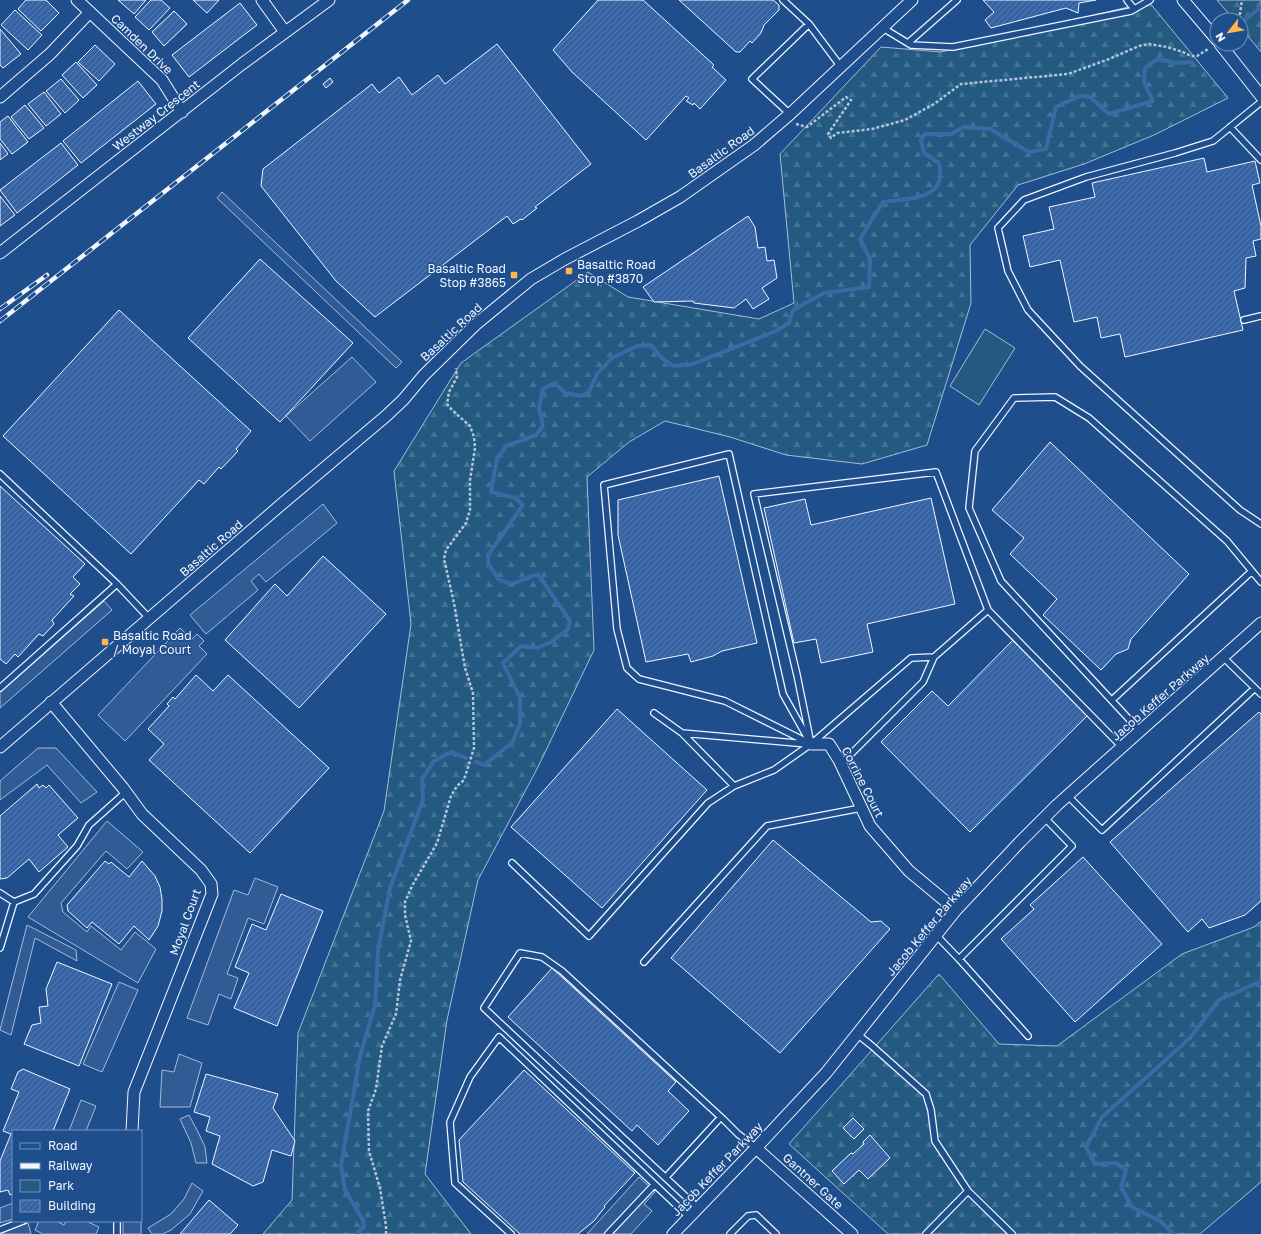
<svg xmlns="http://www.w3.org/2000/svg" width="1261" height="1234" font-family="'Golos Text',sans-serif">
	<defs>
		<pattern id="forest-firs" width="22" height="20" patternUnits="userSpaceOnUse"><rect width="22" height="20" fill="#245a82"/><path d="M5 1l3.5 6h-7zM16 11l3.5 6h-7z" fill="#447295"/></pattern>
		<pattern id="building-hatch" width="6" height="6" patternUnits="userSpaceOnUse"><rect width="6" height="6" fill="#3563a3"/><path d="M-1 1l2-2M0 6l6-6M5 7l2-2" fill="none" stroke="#537ab1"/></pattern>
	</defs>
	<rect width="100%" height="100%" fill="#1f4e8c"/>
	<path fill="#245a82" stroke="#a8bbd7" d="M985 329 1015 348 979 405 950 386Z"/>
	<path fill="url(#forest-firs)" stroke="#a8bbd7" d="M1217 0H1261V52L1241 28V20H1234Z
		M1149 2 1228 98 1154 135 1084 164 1018 185 970 245 971 303 927 445 862 464 786 455 730 437 665 421 629 442 587 477 594 650 538 767 478 880 447 1020 425 1174 471 1234H263L292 1200 298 1033 384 811 411 624 394 471 461 363 588 272 628 297 759 319 794 303 780 154 881 47 941 52Z
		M1261 921V1182L1200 1234H888L789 1144 939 974 999 1044 1057 1046 1182 954 1254 927Z"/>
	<path fill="#305b95" stroke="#a8bbd7" d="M222 192 402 362 396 368 217 198Z
		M352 357 376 382 310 441 286 416Z
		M323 504 337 523 266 582 259 574 251 581 258 590 206 634 190 615Z
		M104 601 112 610 0 708V692Z
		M180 628 192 639 197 634 204 641 199 646 207 654 125 741 98 715Z
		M38 748H56L97 792 81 803 47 765 0 800V781Z
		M107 821 143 852 127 869 106 851 61 903 63 912 87 932 91 926 121 950 135 932 156 949 138 983 28 917Z
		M255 878 278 887 264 924 248 918 227 974 238 978 231 999 219 994 208 1025 187 1018 234 890 248 895Z
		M27 925 76 950 77 961 35 938 11 1035 0 1030Z
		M119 982 138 990 102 1072 83 1064Z
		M179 1054 202 1063 190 1107H160L162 1070 174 1072Z
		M81 1100 96 1106 86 1131H69Z
		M189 1115 198 1132 205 1147 207 1163H196L191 1143 180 1119Z
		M639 1177 655 1192 644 1204 652 1211 631 1234H587Z
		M192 1183 203 1191 190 1214 171 1230 163 1234H152L148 1228 171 1214 184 1199Z
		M13 1203V1219L0 1223V1208Z
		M141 1219V1234H123V1221H141Z
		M39 1221H56L64 1225 66 1221H86L99 1227 96 1234H43L35 1230Z
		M28 1223 31 1234H3L2 1232Z"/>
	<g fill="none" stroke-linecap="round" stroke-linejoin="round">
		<path stroke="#3b69a3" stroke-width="4" d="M1244 21 1261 7
			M476 762 484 765 512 743 520 724V698L503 663 521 646 537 648 551 642 567 630 570 621 538 574 512 584 499 580 488 563V555L523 505 516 498 491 492 497 459 506 446 536 435 543 426 539 408 543 389 555 383 565 393 582 396 589 392 597 374 612 358 637 346 651 345 662 358 673 366 693 364 776 331 789 323 793 310 824 293 869 287 870 259 860 239 883 202C909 198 948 201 939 163L924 153 921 140 925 134H951L964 127 990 129 1029 152 1046 149 1056 107 1080 96 1090 97 1109 114 1153 101 1144 82 1145 68 1158 59 1176 63 1191 62
			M356 1234 364 1227 363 1220 345 1190 341 1166 360 1056 375 1005 378 951 390 888 423 800 422 779 434 761 451 752 466 758
			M1174 1234 1160 1221 1132 1207 1121 1187 1126 1170 1116 1163 1095 1164 1086 1147 1102 1117 1190 1038 1219 1000 1259 982 1261 984"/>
	</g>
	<path fill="url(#building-hatch)" stroke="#f2f6ff" d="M26 0H46L59 13 41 31 18 9Z
		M118 0H146L134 14Z
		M151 0H161L170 8 149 30 135 17Z
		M193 0H219L207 13Z
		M598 0H643L714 65 712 67 726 80 700 109 694 103 693 105 686 101 689 98 686 96 646 140 572 72 553 50Z
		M679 0H773L779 5V10L764 25 761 33 752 43 750 41 740 52H736Z
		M983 0H1096L1079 3 1078 13 1066 8 991 28 985 20 994 12Z
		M240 3 257 25 189 77 172 55Z
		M15 10 42 35 28 50 1 25Z
		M174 11 187 24 164 46 152 32Z
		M0 29 21 54 3 68 0 65Z
		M497 44 591 164 535 207 537 208 522 220 521 219 513 224 507 216 375 317 336 281 261 186 263 169 372 84 379 93 399 77 412 95 438 75 445 84Z
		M95 45 115 64 99 81 78 62Z
		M76 62 97 85 83 98 62 75Z
		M330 78 333 82 326 88 323 84Z
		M61 79 79 100 65 113 46 91Z
		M138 81 156 104 81 163 63 141Z
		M44 92 61 114 46 126 28 104Z
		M25 105 44 128 29 139 11 117Z
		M8 116 28 142 12 154 0 139V122Z
		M0 143 8 154 0 160Z
		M61 143 78 165 17 213 0 190Z
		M1204 158 1207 172 1255 161 1260 183 1252 185 1261 226V239L1253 241 1256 256 1246 258 1245 288 1234 291 1243 330 1125 357 1120 334 1101 338 1097 317 1074 322 1060 260 1030 267 1023 236 1054 229 1049 207 1095 197 1092 183Z
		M0 196 15 215 0 226Z
		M748 216 755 227 758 248 765 247 767 261 774 260 777 278 762 288 769 299 753 309 746 299 734 308 694 303 693 301 654 302 643 287Z
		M260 259 353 343 280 422 188 338Z
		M119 310 251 431 236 449 238 451 221 469 219 467 204 484 199 480 131 554 3 436Z
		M1050 442 1189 574 1131 639 1128 649 1116 654 1101 670 1043 615 1057 599 1010 554 1024 538 992 510Z
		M719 476 757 643 722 651 713 656 691 662 688 654 646 662 618 535V500Z
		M0 486 85 564 73 577 80 584 70 594 74 596 52 620 54 624 43 636 39 634 18 657 15 654 6 664 0 659Z
		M931 498 955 604 867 624 873 652 821 663 816 639 794 643 764 508 805 499 811 525Z
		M323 556 386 614 299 708 225 640 275 584 287 596Z
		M1013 640 1088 715 970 832 881 742 932 691 948 706Z
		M196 675 213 691 228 675 329 768 250 853 149 760 164 744 148 729 169 706 167 704 173 697 175 699Z
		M617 709 707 790 602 908 511 827Z
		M1259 712 1261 714V901L1245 915 1209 928 1202 919 1188 932 1110 842Z
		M37 784 39 788 43 785 46 788 49 785 78 818 58 835 68 847 39 872 29 859 7 878 0 879V816Z
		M773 840 871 922 881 921 890 929 780 1053 671 958Z
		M1083 857 1162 944 1075 1022 1001 939 1034 909 1030 905Z
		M105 861 109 864 111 862 129 877 142 861 155 876 160 887 162 899V911L158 926 149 940 134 926 119 944 92 922 87 928 68 911 67 905Z
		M281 894 323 911 277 1026 234 1008 249 973 235 967 252 924 266 930Z
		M57 962 112 984 79 1066 24 1044 32 1025 41 1023 39 1007 48 1006 46 989Z
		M552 968 676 1082 668 1091 689 1111 658 1145 637 1125 632 1131 508 1017Z
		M23 1069 70 1089 53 1131H13V1194L10 1195 8 1190 0 1192V1161L11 1134 3 1131 19 1092 11 1089 18 1072Z
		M524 1070 635 1173 604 1206 605 1207 594 1221 578 1234H520L463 1182 459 1140Z
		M206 1074 278 1094 273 1108 295 1141 291 1156 272 1150 263 1182 253 1186 212 1164 220 1136 206 1131 210 1117 194 1112Z
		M853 1118 864 1129 854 1139 843 1128Z
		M870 1135 890 1158 868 1179 859 1170 844 1184 832 1171 851 1153 853 1154 864 1144 863 1142Z
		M209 1200 238 1225 230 1234H180Z"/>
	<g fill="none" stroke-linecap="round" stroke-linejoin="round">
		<defs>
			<path id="service" d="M783 0 809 24 841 67
				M1127 0 1134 9
				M883 28 911 45 953 47 1131 11 1150 0
				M908 43 957 0
				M1261 102 1213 141 1175 153 1086 177 1024 200 998 228 1008 271 1028 310 1080 366 1240 510 1261 524
				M790 114 752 79 809 24
				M1230 127 1261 160
				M1244 320 1261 316
				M729 454 783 694 811 744 725 701 639 679 627 668 617 629 604 485Z
				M0 474 117 584
				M988 610 1122 747
				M1224 658 1261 694
				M0 688 117 584 149 618
				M1112 700 1252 571
				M654 713 682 733 734 786 774 770 811 744 911 658 934 657 988 610 936 472 754 494 797 675 811 744
				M1140 731 1001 581 969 508 975 451 1014 398 1055 397 1089 418 1227 541 1261 582
				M682 733 807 744
				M841 764 923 682 934 657
				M1068 796 1102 830 1255 688
				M512 863 589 936 708 803 734 786
				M0 893 14 902 34 894 77 846 89 825 126 792
				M936 935 959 959 1072 846 1045 818
				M0 948 14 902
				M959 959 1028 1036
				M644 962 767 826 861 808
				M857 1034 871 1045 926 1094 931 1110 935 1141 968 1191
				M666 1177 721 1117
				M698 1208 484 1008 520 953 542 957 562 971 724 1120 738 1134 756 1148
				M0 1230 23 1221
				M117 1234V1221
				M511 1234 455 1183 450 1122 470 1077 499 1037 689 1217
				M608 1234 654 1185
				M730 1234 748 1216 756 1215 776 1234
				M926 1234 968 1191 1012 1234"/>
			<path id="minor" d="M77 0 162 80 182 112
				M262 0 285 32
				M1183 0 1217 40
				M1220 44 1261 96
				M0 97 50 54 90 12
				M0 253 242 64 329 0
				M51 702 123 788 142 814 201 870 211 884 212 894 134 1092 132 1131
				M811 744H829L839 760 870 826 909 871 956 910
				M0 747 283 503 386 416 403 400 424 375 475 325 531 279 565 259 638 221 680 197 754 145 790 114 912 0
				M756 1148 852 1234
				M673 1234 756 1148 826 1073 956 910 1020 842 1057 805 1261 623"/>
		</defs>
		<use href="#service" stroke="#f2f6ff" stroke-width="8"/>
		<use href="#minor" stroke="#f2f6ff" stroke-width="13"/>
		<path stroke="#b3c4dc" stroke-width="2.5" stroke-dasharray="3 2" stroke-linecap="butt" d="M1239 20 1242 0
			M796 124 807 127 846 97 851 100 828 134 831 138 837 133 872 129 905 120 934 104 961 84 1068 74 1109 59 1139 46 1149 44 1167 47 1183 52 1191 56H1197L1208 49
			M386 1234V1226L380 1188 369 1151 368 1111 376 1089 382 1046 396 1014 400 980 411 941 405 915V902L412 886 437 843 451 796 457 786 464 780 474 748 473 693 465 668 454 603 444 559 446 550 466 523 470 510V480L475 448 474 437 470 426 452 410 447 404 449 392 457 377 456 368"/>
		<use href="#service" stroke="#1f4e8c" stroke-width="5.5"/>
		<use href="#minor" stroke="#1f4e8c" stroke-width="11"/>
		<defs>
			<path id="rail" d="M0 309 47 275
				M0 321 408 0"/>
		</defs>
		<use href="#rail" stroke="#f2f6ff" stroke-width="4.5"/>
		<use href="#rail" stroke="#1f4e8c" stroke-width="3" stroke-dasharray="9" stroke-linecap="butt"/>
	</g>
	<g fill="#ffb74d" stroke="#1f4e8c" stroke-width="1.5">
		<rect x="565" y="267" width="8" height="8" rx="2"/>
		<rect x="510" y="271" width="8" height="8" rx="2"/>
		<rect x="101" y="638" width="8" height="8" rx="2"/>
	</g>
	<g text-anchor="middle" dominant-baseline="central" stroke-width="3" stroke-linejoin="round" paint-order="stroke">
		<g font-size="12" fill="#f2f6ff" stroke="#1f4e8c">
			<text transform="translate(142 44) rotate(44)">Camden Drive</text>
			<text transform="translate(156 115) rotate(-38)">Westway Crescent</text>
			<text transform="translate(721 152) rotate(-36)">Basaltic Road</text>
			<text transform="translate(451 332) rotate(-43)">Basaltic Road</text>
			<text transform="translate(211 548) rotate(-41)">Basaltic Road</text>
			<text transform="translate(1160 697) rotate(-41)">Jacob Keffer Parkway</text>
			<text transform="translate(863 782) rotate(63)">Corrine Court</text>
			<text transform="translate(185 922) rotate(-70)">Moyal Court</text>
			<text transform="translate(929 926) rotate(-50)">Jacob Keffer Parkway</text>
			<text transform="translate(717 1169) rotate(-46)">Jacob Keffer Parkway</text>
			<text transform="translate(813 1181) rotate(42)">Gantner Gate</text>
		</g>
		<g font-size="12" fill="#f2f6ff" stroke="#1f4e8c" text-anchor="start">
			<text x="577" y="264">Basaltic Road<tspan x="577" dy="14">Stop #3870</tspan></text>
			<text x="506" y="268" text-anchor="end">Basaltic Road<tspan x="506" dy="14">Stop #3865</tspan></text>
			<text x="113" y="635">Basaltic Road<tspan x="113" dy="14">/ Moyal Court</tspan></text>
		</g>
	</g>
	<rect x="12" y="1130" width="130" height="92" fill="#1f4e8c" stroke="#7391ba"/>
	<rect x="20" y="1143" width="20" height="6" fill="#1f4e8c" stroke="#7391ba"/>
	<text x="48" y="1150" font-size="12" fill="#f2f6ff">Road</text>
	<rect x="20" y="1163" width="20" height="6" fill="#f2f6ff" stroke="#7391ba"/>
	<text x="48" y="1170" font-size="12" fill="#f2f6ff">Railway</text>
	<rect x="20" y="1180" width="20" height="12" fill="#245a82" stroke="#7391ba"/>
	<text x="48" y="1190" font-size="12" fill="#f2f6ff">Park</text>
	<rect x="20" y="1200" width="20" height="12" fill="url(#building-hatch)" stroke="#7391ba"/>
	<text x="48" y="1210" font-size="12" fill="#f2f6ff">Building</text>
	<g transform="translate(1229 32) rotate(239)"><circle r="19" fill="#1f4e8c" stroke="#7391ba"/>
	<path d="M0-3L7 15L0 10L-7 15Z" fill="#ffb74d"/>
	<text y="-6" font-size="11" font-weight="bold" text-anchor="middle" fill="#f2f6ff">N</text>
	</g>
</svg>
